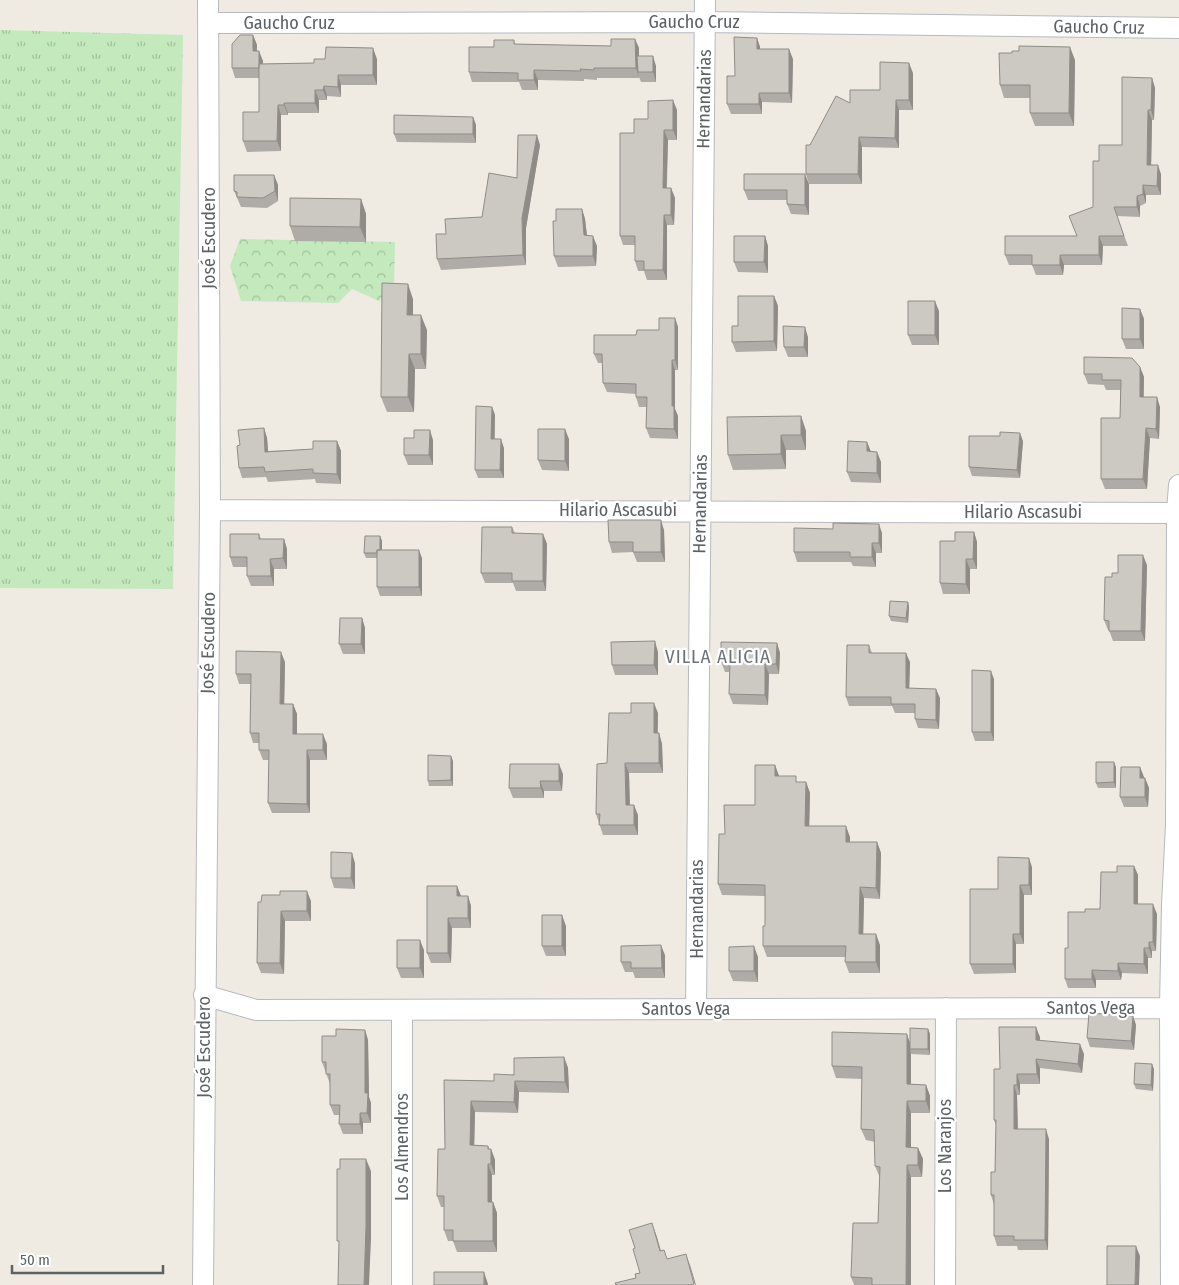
<svg xmlns="http://www.w3.org/2000/svg" width="1179" height="1285" font-family="'Fira Sans Condensed',sans-serif">
	<defs>
		<pattern id="grass-tufts" width="24" height="20" patternUnits="userSpaceOnUse" patternTransform="scale(1.25)"><rect width="24" height="20" fill="#c3e9bd"/><path d="M3 7l-1-3M5 7V3M7 7l1-3M15 17l-1-3M17 17v-4M19 17l1-3" fill="none" stroke="#a1c09d"/></pattern>
		<pattern id="forest-crowns" width="20" height="18" patternUnits="userSpaceOnUse" patternTransform="scale(1.25)"><rect width="20" height="18" fill="#c3e9bd"/><path d="M2 6a3 3 0 1 1 6 0M12 15a3 3 0 1 1 6 0" fill="none" stroke="#a1c09d"/></pattern>
	</defs>
	<rect width="100%" height="100%" fill="#efebe3"/>
	<path fill="url(#grass-tufts)" d="M0 30 183 35 173 589 0 588Z"/>
	<path fill="url(#forest-crowns)" d="M240 239 395 242 394 290 379 301 352 289 338 303 241 301 230 266Z"/>
	<g fill="none" stroke-linecap="round" stroke-linejoin="round">
		<defs>
			<path id="minor" d="M208 23 705 22 1179 28
				M210 510 1179 513
				M204 995 256 1010 1170 1008
				M696 1009 705 0
				M203 1285 210 510 208 0
				M402 1285V1010
				M945 1285 946 1008
				M1171 1285 1170 1008 1172 905 1176 824 1177 512 1179 485"/>
		</defs>
		<use href="#minor" stroke="#b6babe" stroke-width="22"/>
		<use href="#minor" stroke="#fff" stroke-width="20"/>
	</g>
	<path fill="#afaca7" d="M253 35 257 45V51L263 61 262 64 314 63 377 59V85H341V97L327 96V100H319V113H288V115H281V151L247 152 243 141 259 112V78H235L232 68Z
		M757 38 760 47V49L793 59 792 103 762 102V114H731L727 104 735 76Z
		M635 39 639 48V56L656 66V82H641L639 77V78H597V80L584 79V81L538 80V90H522L519 82H472L469 72 494 47 514 40 515 44 611 46Z
		M1075 60 1074 126H1035L1030 113V98H1004L1000 85Z
		M913 73V110H899V148L862 147V184H809L806 174 810 145 850 103 880 90Z
		M1152 78 1155 88 1154 120H1152L1151 165 1161 174V195H1146V203L1140 206V217L1117 216 1128 246H1103L1102 265H1064L1063 275H1036L1032 265H1009L1005 255 1077 236 1093 207 1099 161 1122 145Z
		M677 110V140H668L667 188H671L675 198 674 225H667V280H647L644 271H638L635 261V245H623L620 236 634 133 648 119Z
		M473 117 476 125V143L397 142 394 134Z
		M540 145 526 228V265L441 270 437 259 446 234 482 217 517 178Z
		M274 175 278 185V201L267 208 241 207 234 191Z
		M809 184V215L791 214 787 204V200H748L744 190Z
		M361 199 366 214V242L295 241 290 226Z
		M582 209 585 219 587 235 597 246 596 266 558 267 554 256 556 221Z
		M765 236 768 246V273L738 272 734 262Z
		M774 296 778 306 777 351 736 352 732 342 738 326Z
		M413 299V315L427 330 426 369H415L414 412H387L381 397Z
		M1140 309 1144 319V349H1126L1122 339Z
		M939 311V345H912L908 335Z
		M675 318 678 327V370H675V409L678 416V439L650 438 646 428 647 407H639L636 397V394L607 392 603 383V363H598L594 354 636 335 659 330Z
		M808 337V357H788L784 347Z
		M1140 367 1144 377V397L1160 407 1159 439 1150 438 1147 489H1105L1101 479 1120 418V390H1106L1104 385 1088 384 1084 374Z
		M492 407 495 415V439L504 448V478H478L475 470Z
		M801 416 806 431V450H786V469L733 470 728 455Z
		M264 428 267 438 268 451 313 449 337 441 341 451V484L316 483 315 479 268 482 266 477 242 478 239 468 240 445Z
		M569 439V471L542 470 538 460Z
		M433 440V465H408L404 455Z
		M1023 441 1020 478 972 476 969 467Z
		M867 442 871 452H877L881 462V483L851 482 847 472Z
		M512 527 515 533 543 534 547 544 546 591H516L513 583H485L481 573Z
		M664 530 665 562H637L633 552 612 553 609 542Z
		M974 532 977 542V569H970V594H943L940 583 955 541Z
		M882 533V553H876V567L853 566 851 562H797L794 552Z
		M259 534 261 539H284L287 549V569H274V586H251L247 576V567H233L230 557Z
		M380 536 382 541V550L422 558V596H380L377 587V558H366L364 553Z
		M1147 565 1145 641H1113L1109 630H1108L1104 620 1112 577 1118 573Z
		M908 602 909 607 908 623 891 621 889 616Z
		M362 618 365 628V654H343L339 644Z
		M777 643 780 653 779 674H769L768 705 733 704 729 694 730 672H725L721 662Z
		M869 645 872 653 910 662 909 688 940 698 939 729 918 728 915 719V713H895L892 706H849L846 697Z
		M658 652V675H615L612 665Z
		M285 662 284 704H293L297 714V734L327 744V760H310V813H272L268 803 269 760H263L259 750V743H253L250 733 251 684H239L236 674Z
		M994 679V741H975L972 732Z
		M658 713V733H659L662 744 663 773H629L630 805 638 815V835H603L596 814 607 763Z
		M453 761V786H429L428 781Z
		M775 765 779 776 798 782H806L810 793 809 826 850 837V842H877L881 853 880 899 864 898 863 934 880 945V973H849L845 962 846 957H767L763 946 765 926V896L722 895 718 884 725 834 755 805Z
		M1116 767V788H1098L1096 783Z
		M1140 767 1144 778H1145L1149 788 1148 807H1124L1120 797Z
		M563 774 562 791H544V798H513L509 788Z
		M355 863V889L334 888 331 878Z
		M1134 866 1138 875V904L1157 914 1156 951H1152V958H1148V974L1122 973 1121 980H1096V988H1068L1065 979 1068 948 1085 912 1100 909 1117 872Z
		M1032 867V895H1024V944H1016V973L974 974 970 964 998 889Z
		M457 886 461 896H468L471 906V928H452L451 963H431L427 953Z
		M311 901V921H285L284 974 261 973 257 963 258 902Z
		M566 926V956H546L542 946Z
		M424 950V978H401L397 968Z
		M665 955V978H635L633 972H625L621 962Z
		M758 957V982L733 981 729 971Z
		M1133 1016 1136 1025 1134 1050 1090 1047 1087 1038Z
		M928 1029 930 1034V1055L911 1054V1084L926 1085 930 1096V1113H911V1147L918 1148 923 1159 922 1177H911V1285H854L851 1277 878 1223 880 1178 875 1166V1142L866 1140 861 1129 862 1079 836 1078 832 1066 910 1041Z
		M365 1030 368 1040 369 1097 371 1103V1123H363V1134H343L339 1124 340 1115H334L330 1105V1084L322 1062 336 1036Z
		M1040 1037V1040L1084 1054 1082 1073 1040 1068V1084H1020V1095H1017L1018 1129 1049 1139 1048 1250H1018L1017 1246H997L994 1236V1205L991 1195 995 1172 996 1125 994 1120 1000 1069Z
		M564 1057 568 1068 569 1093 519 1092 518 1113 475 1112 474 1145 488 1146 489 1149H491L495 1160V1175H492V1202H493L497 1213V1252H457L453 1241H448L444 1230V1207H441L437 1196 445 1149 444 1080 494 1081Z
		M1154 1069 1153 1091 1136 1089 1134 1084Z"/>
	<path fill="#8f8c88" d="M253 35 257 45 256 61 253 51Z
		M757 38 760 47V59L757 49Z
		M635 39 639 48V72H638L639 78 636 68Z
		M1070 47 1075 60 1074 126 1069 113Z
		M373 48 377 59V85L373 75Z
		M789 49 793 59 792 103 789 93Z
		M259 51 263 61 262 78 259 68Z
		M653 56 656 66V82L653 72Z
		M909 63 913 73V110L909 100Z
		M534 70 538 80V90L534 80Z
		M338 75 341 85V97L338 87Z
		M1152 78 1155 88 1154 120 1151 110Z
		M324 86 327 96V100L323 90Z
		M315 90 319 100V113L315 103Z
		M759 93 762 102V114L759 104Z
		M673 100 677 110V140L673 130Z
		M896 100 899 110V148L895 138Z
		M284 103 288 113V115L284 105Z
		M278 105 281 115V151L277 141Z
		M1148 110 1152 120 1151 174 1147 165Z
		M473 117 476 125V143L473 134Z
		M664 130 668 140 666 198 663 188Z
		M537 135 540 145 526 228V265L523 255 522 218Z
		M859 137 862 147V184L858 174Z
		M1158 165 1161 174V195L1157 186Z
		M805 174 809 184V215L805 205Z
		M274 175 278 185V201L275 191Z
		M1143 185 1146 195V203L1143 194Z
		M671 188 675 198 674 225 671 215Z
		M1137 196 1140 206V217L1137 207Z
		M361 199 366 214V242L360 227Z
		M582 209 585 219 588 246 584 235Z
		M664 215 667 225V280L663 270Z
		M593 236 597 246 596 266 593 256Z
		M765 236 768 246V273L764 262Z
		M1099 236 1103 246 1102 265 1099 255Z
		M1060 255 1064 265 1063 275 1060 265Z
		M408 284 413 299V330L407 315Z
		M774 296 778 306 777 351 774 341Z
		M935 301 939 311V345L935 335Z
		M1140 309 1144 319V349L1140 339Z
		M421 315 427 330 426 369 421 354Z
		M675 318 678 327V370L675 360Z
		M805 327 808 337V357L804 347Z
		M409 354 415 369 414 412 408 397Z
		M672 360 675 370V409L678 416V439L674 429 672 406Z
		M1140 367 1144 377 1143 407 1140 397Z
		M1157 397 1160 407 1159 439 1156 429Z
		M492 407 495 415 494 448 491 439Z
		M801 416 806 431V450L801 435Z
		M264 428 267 438 269 462 265 452Z
		M1146 428 1150 438 1147 489 1143 479Z
		M565 429 569 439V471L565 461Z
		M430 430 433 440V465L429 455Z
		M1020 433 1023 441 1020 478 1017 470Z
		M781 435 786 450V469L781 454Z
		M501 439 504 448V478L500 470Z
		M337 441 341 451V484L337 474Z
		M867 442 871 452 867 451Z
		M877 452 881 462V483L877 473Z
		M661 520 664 530 665 562 661 552Z
		M879 524 882 533V553L879 543Z
		M974 532 977 542V569L973 559Z
		M543 534 547 544 546 591 543 581Z
		M380 536 382 541V558L380 553Z
		M284 539 287 549V569L283 558Z
		M872 543 876 553V567L872 557Z
		M419 550 422 558V596L419 587Z
		M1143 555 1147 565 1145 641 1141 631Z
		M270 559 274 569V586L271 576Z
		M966 559 970 569V594L966 584Z
		M908 602 909 607 908 623 906 618Z
		M362 618 365 628V654L361 644Z
		M655 641 658 652V675L654 665Z
		M777 643 780 653 779 674 776 664Z
		M281 652 285 662 284 714 280 704Z
		M906 653 910 662 909 697 906 688Z
		M765 664 769 674 768 705 765 695Z
		M991 671 994 679V741L991 732Z
		M936 689 940 698 939 729 936 720Z
		M654 703 658 713 657 744 654 733Z
		M293 704 297 714V743L293 734Z
		M659 733 662 744 663 773 659 763Z
		M323 734 327 744V760L323 750Z
		M307 750 310 760V813L307 804Z
		M451 756 453 761V786L451 780Z
		M1114 762 1116 767V788L1114 782Z
		M625 763 629 773 630 815 626 805Z
		M559 764 563 774 562 791 559 781Z
		M775 765 779 776H775Z
		M1140 767 1144 777V788L1140 778Z
		M1145 778 1149 788 1148 807 1145 797Z
		M540 781 544 791V798L541 788Z
		M806 782 810 793 809 837 805 826Z
		M634 805 638 815V835L634 825Z
		M846 826 850 837V853L846 842Z
		M877 842 881 853 880 899 876 888Z
		M352 853 355 863V889L351 878Z
		M1029 858 1032 867V895L1029 885Z
		M1134 866 1138 875V914L1134 904Z
		M1020 885 1024 895V944L1020 934Z
		M457 886 461 896H457Z
		M860 887 864 898 863 945 859 934Z
		M307 891 311 901V921L307 911Z
		M468 896 471 906V928L468 918Z
		M1153 904 1157 914 1156 951 1153 942Z
		M281 911 285 921 284 974 280 963Z
		M562 915 566 926V956L562 946Z
		M448 918 452 928 451 963 448 953Z
		M876 934 880 945V973L876 962Z
		M1013 934 1016 944V973L1013 964Z
		M420 940 424 950V978L420 968Z
		M1149 942 1152 951V958L1149 948Z
		M661 945 665 955V978L662 968Z
		M754 946 758 957V982L754 971Z
		M1144 948 1148 958V974L1144 964Z
		M1118 963 1122 973 1121 980 1118 971Z
		M1092 970 1096 980V988L1092 979Z
		M1133 1016 1136 1025 1134 1050 1131 1041Z
		M1036 1027 1040 1037V1050L1036 1040Z
		M928 1029 930 1034V1055L928 1049Z
		M365 1030 368 1040 369 1097 371 1103V1123L367 1113 365 1093Z
		M907 1034 911 1046 910 1049 911 1054V1096L907 1084Z
		M1080 1044 1084 1054 1082 1073 1078 1064Z
		M564 1057 568 1068 569 1093 565 1082Z
		M1036 1059 1040 1068V1084L1037 1074Z
		M1152 1064 1154 1069 1153 1091 1151 1085Z
		M1017 1074 1020 1084V1095L1017 1085Z
		M515 1081 519 1092 518 1113 514 1102Z
		M926 1085 930 1096V1113L926 1101Z
		M1014 1085 1017 1095 1018 1139 1014 1129Z
		M471 1101 475 1112 474 1156 470 1145Z
		M907 1101 911 1113V1159L906 1147Z
		M360 1113 363 1123V1134L360 1124Z
		M1046 1129 1049 1139 1048 1250 1045 1240Z
		M488 1146 491 1154V1149L495 1160V1175L491 1164Z
		M918 1148 923 1159 922 1177 918 1165Z
		M366 1159 371 1171V1239L369 1285H364Z
		M488 1164 492 1175V1213L488 1202Z
		M907 1165 911 1177V1285H906Z
		M493 1202 497 1213V1252L493 1241Z
		M652 1223 657 1237 665 1265 660 1251Z
		M1136 1246 1140 1256 1139 1285H1135Z
		M686 1254 691 1268 696 1285H695Z
		M484 1272 488 1284V1285H484Z"/>
	<path fill="#ccc8c2" stroke="#8f8c88" d="M240 35H253V51H259V68H232V44Z
		M734 37 757 38V49H789V93H759V104H727V76H735Z
		M611 39H635L636 68H594V70L580 69 581 71 534 70V80H518V73L469 72V47H494V40H514V44L611 46Z
		M1019 46 1070 47 1069 113H1030V85H1000L999 53H1012V51H1019Z
		M326 47 373 48V75H338V87L324 86 323 90H315V103H284V105H278L277 141H243V112H259V64L314 63V59H325Z
		M637 56H653V72H638Z
		M880 62 909 63V100H896L895 138 859 137 858 174H806V145H810L836 96 850 103V90H880Z
		M1122 77 1152 78 1151 110H1148L1147 165H1158L1157 186 1143 185V194L1137 196V207H1114L1124 236H1099V255H1060V265H1032V255H1005V236H1077L1069 216 1093 207V161H1099V145H1122Z
		M673 100V130H664L663 188H671V215H664L663 270H644V261H635V236H620V133H634V119H648V101Z
		M394 115 473 117V134H394Z
		M518 135H537L522 218 523 255 437 259 436 234H446L445 219 482 217 489 173 517 178Z
		M744 174H805V205L787 204V190H744Z
		M234 175H274L275 191 263 198 237 197V192L234 191Z
		M290 198 361 199 360 227 290 226Z
		M556 209H582L584 235 593 236V256H554L553 221H556Z
		M734 236H765L764 262H734Z
		M382 283 408 284 407 315H421V354H409L408 397H381Z
		M738 296H774V341L732 342V326H738Z
		M908 301H935V335H908Z
		M1122 308 1140 309V339H1122Z
		M659 318H675V360H672V406H674V429L646 428 647 397H636V384L603 383 602 354H594V335H636L637 330H659Z
		M783 326 805 327 804 347H784Z
		M1084 357 1132 358 1140 367V397H1157L1156 429 1146 428 1143 479H1101V418H1120L1121 380H1102V374H1084Z
		M476 406 492 407 491 439H501L500 470H475Z
		M801 416V435H781V454L728 455 727 417Z
		M264 428 265 452 313 449V441H337V474L313 473V469L265 472 264 467 239 468 237 446 240 445 238 430Z
		M538 429H565V461L538 460Z
		M414 430H430L429 455H404V438H414Z
		M1000 432 1020 433 1017 470 969 467V436H1000Z
		M848 441 867 442V451L877 452V473L847 472Z
		M608 520H661V552H633V542H609Z
		M833 523 879 524V543H872V557H850V552H794V528L833 529Z
		M482 527H512V533L543 534V581H512V573H481Z
		M955 532H974L973 559H966V584L940 583V541H955Z
		M230 534H259V539H284L283 558 270 559 271 576H247V557H230Z
		M365 536H380V550H377V553H364Z
		M377 550H419V587H377Z
		M1118 555H1143L1141 631H1109V621L1104 620 1105 577H1112V573H1118Z
		M890 601 908 602 906 618 889 616Z
		M340 618H362L361 644H339Z
		M655 641 654 665H612L611 642Z
		M721 642 777 643 776 664H765V695L729 694 730 662H721Z
		M847 645H869V653H906V688L936 689V720L915 719V704H891V697H846Z
		M236 651 281 652 280 704H293V734H323V750H307V804L268 803 269 750H259V733H250L251 674H236Z
		M972 670 991 671V732H972Z
		M631 703H654V733H659V763H625L626 805H634V825H599L600 814H596L597 764 607 763 609 713H631Z
		M428 755 451 756V780L428 781Z
		M1096 762H1114V782L1096 783Z
		M510 764H559V781H540L541 788H509Z
		M755 765H775V776H796V782H806L805 826H846V842H877L876 888 860 887 859 934H876V962H845L846 946H763V926H765V885L718 884 719 834H725L724 805H755Z
		M1121 767H1140V778H1145V797H1120Z
		M331 852 352 853 351 878H331Z
		M998 857 1029 858V885H1020V934H1013V964H970V889H998Z
		M1117 866H1134V904H1153V942H1149V948H1144V964L1118 963V971L1092 970V979H1065V948H1068V912H1085V909H1100L1101 872H1117Z
		M427 886H457V896H468V918H448V953H427Z
		M280 891H307V911H281L280 963H257L258 902H261L262 895H280Z
		M542 915H562V946H542Z
		M397 940H420V968H397Z
		M661 945 662 968H631V962H621V946Z
		M754 946V971H729V947Z
		M1089 1013 1133 1016 1131 1041 1087 1038Z
		M999 1027H1036V1040L1080 1044 1078 1064 1036 1059 1037 1074H1017V1085H1014V1129H1046L1045 1240H1014V1236H994V1195H991V1172H995L996 1120H994V1069H1000Z
		M910 1028 928 1029V1049H910Z
		M336 1029 365 1030V1093H368L367 1113H360V1124H339L340 1105H330V1074H326V1062H322V1036H336Z
		M832 1032 907 1034V1084L926 1085V1101H907L906 1147 918 1148V1165H907L906 1285H872V1278L851 1277 853 1223H878L880 1167 875 1166 874 1130 861 1129 862 1067 832 1066Z
		M564 1057 565 1082 515 1081 514 1102 471 1101 470 1145 488 1146V1149H491V1164H488V1202H493V1241H453V1230H444V1196H437L438 1149H445L444 1080 494 1081V1074L514 1075V1058Z
		M1135 1063 1152 1064 1151 1085 1134 1084Z
		M340 1159H366V1227L364 1285H338L339 1241H337V1169H340Z
		M652 1223 660 1251 664 1250 667 1259 686 1254 694 1284 689 1285H616L615 1283 636 1278 635 1274 640 1273 633 1249 635 1248 629 1230Z
		M1107 1246H1136L1135 1285H1107Z
		M434 1272H484V1285H434Z"/>
	<g text-anchor="middle" dominant-baseline="central" stroke-width="4.5" stroke-linejoin="round" paint-order="stroke">
		<g font-size="18" fill="#5b6165" stroke="#fff">
			<text x="694" y="22">Gaucho Cruz</text>
			<text x="289" y="23">Gaucho Cruz</text>
			<text transform="translate(1099 27) rotate(1)">Gaucho Cruz</text>
			<text transform="translate(704 99) rotate(-89)">Hernandarias</text>
			<text transform="translate(209 238) rotate(-90)">José Escudero</text>
			<text transform="translate(700 504) rotate(-89)">Hernandarias</text>
			<text x="618" y="510">Hilario Ascasubi</text>
			<text x="1023" y="512">Hilario Ascasubi</text>
			<text transform="translate(208 643) rotate(-89)">José Escudero</text>
			<text transform="translate(697 909) rotate(-90)">Hernandarias</text>
			<text x="1091" y="1008">Santos Vega</text>
			<text x="686" y="1009">Santos Vega</text>
			<text transform="translate(204 1047) rotate(-90)">José Escudero</text>
			<text transform="translate(945 1146) rotate(-90)">Los Naranjos</text>
			<text transform="translate(402 1147) rotate(-90)">Los Almendros</text>
		</g>
		<g font-size="19" letter-spacing="1" fill="#6c7377" stroke="#fff">
			<text x="718" y="656">VILLA ALICIA</text>
		</g>
	</g>
	<path d="M12 1265v8h151v-8" fill="none" stroke="#5b6165" stroke-width="2.5"/>
	<text x="20" y="1265" font-size="15" fill="#5b6165" stroke="#ffffff" stroke-width="4" paint-order="stroke">50 m</text>
</svg>
